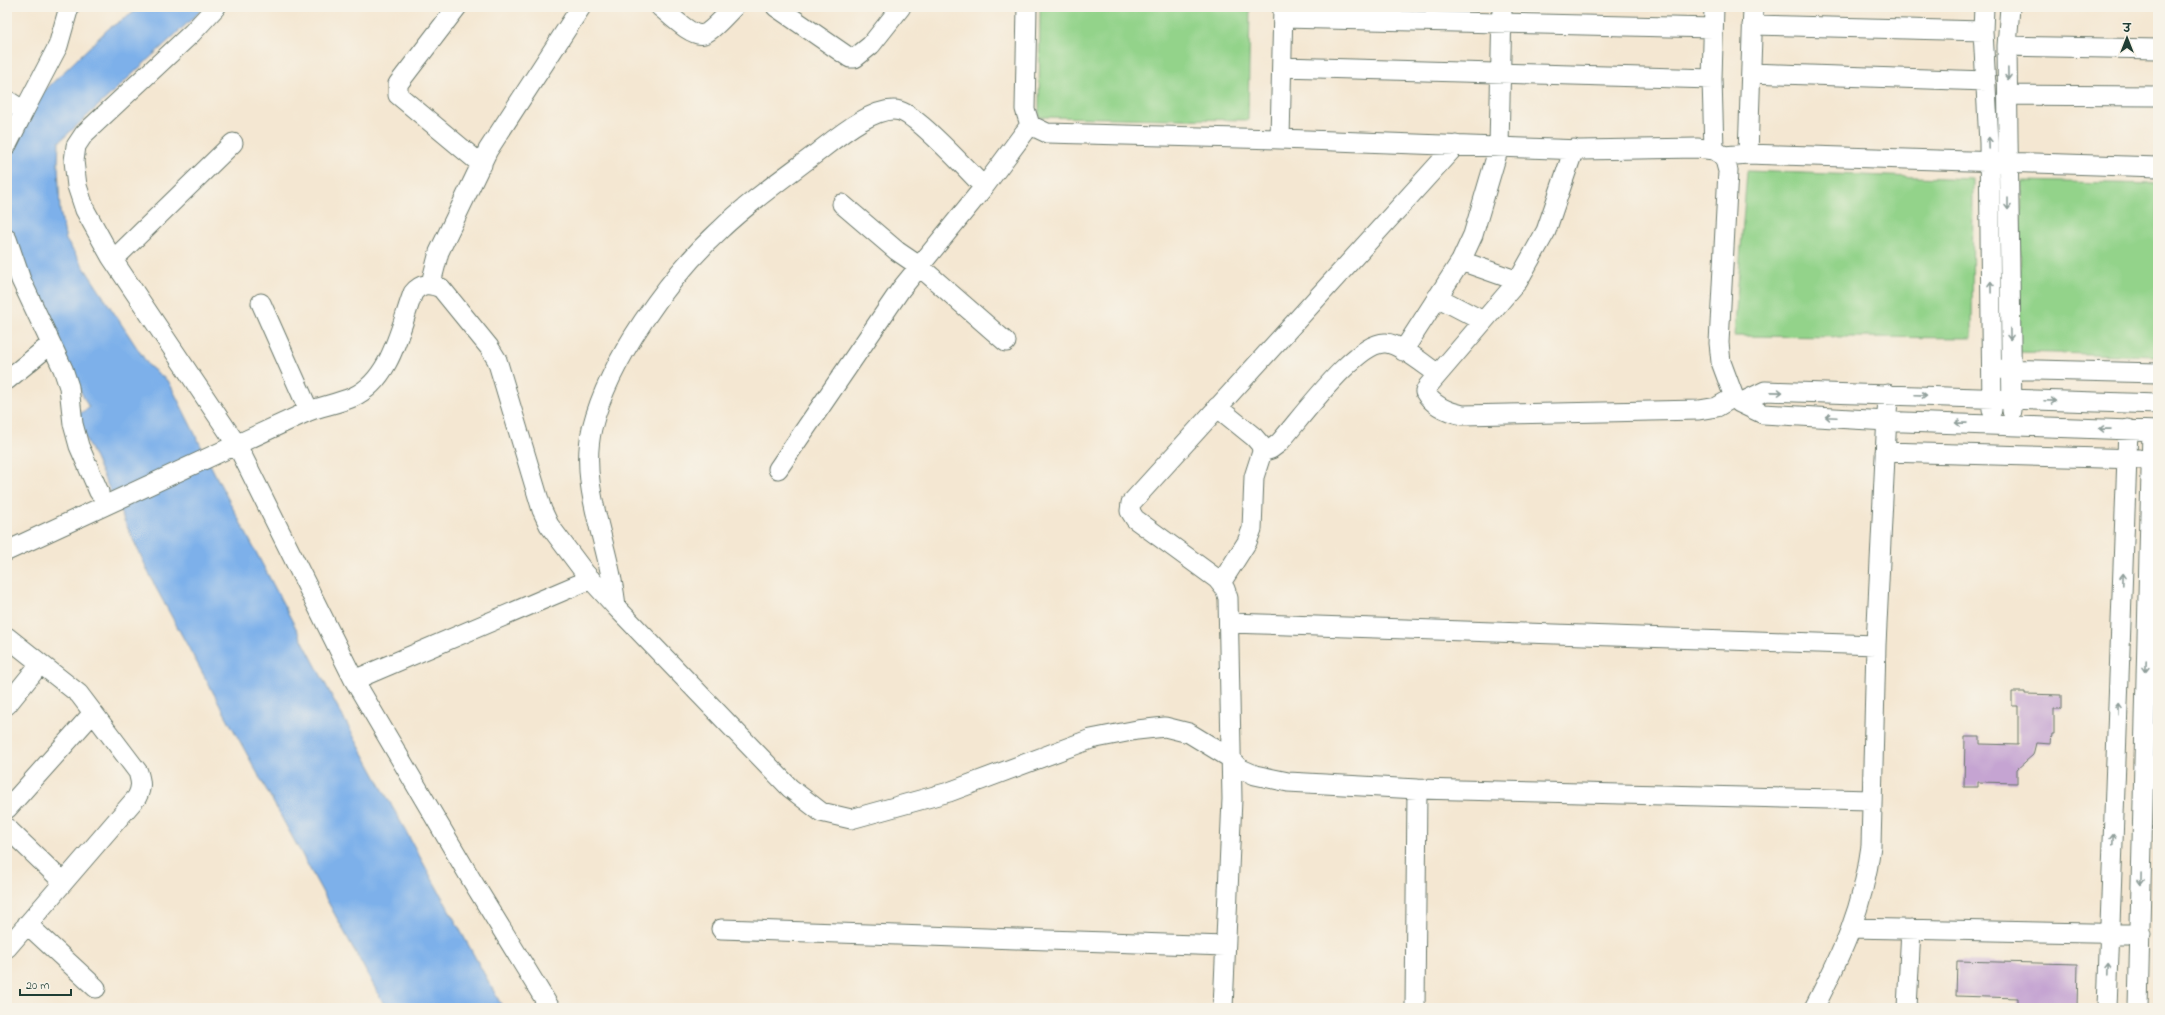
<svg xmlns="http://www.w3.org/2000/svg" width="2165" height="1015" font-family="'Indie Flower','Playpen Sans Deva',sans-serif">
	<rect width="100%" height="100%" fill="#f7f3e8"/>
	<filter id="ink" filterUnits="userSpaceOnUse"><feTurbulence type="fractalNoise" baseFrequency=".025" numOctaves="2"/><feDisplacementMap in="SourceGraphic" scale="8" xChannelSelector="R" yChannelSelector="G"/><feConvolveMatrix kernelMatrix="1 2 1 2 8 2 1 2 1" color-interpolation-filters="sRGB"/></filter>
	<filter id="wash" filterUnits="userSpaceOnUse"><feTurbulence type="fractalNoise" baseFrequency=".012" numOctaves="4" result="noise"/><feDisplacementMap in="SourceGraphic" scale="16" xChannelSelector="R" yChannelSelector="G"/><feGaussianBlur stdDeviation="0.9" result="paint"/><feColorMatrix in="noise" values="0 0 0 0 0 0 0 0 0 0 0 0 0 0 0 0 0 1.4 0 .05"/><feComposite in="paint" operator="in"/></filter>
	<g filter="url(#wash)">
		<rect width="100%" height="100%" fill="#f4e7d2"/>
		<path fill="#93d38a" stroke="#59885f" d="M1040 7H1250L1248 120 1039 117Z
			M1747 171 1973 179 1972 338 1734 336Z
			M2022 181 2158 184V356L2018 352Z"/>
		<path fill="#7db0ea" stroke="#4e768f" d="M142 7H205L59 142 58 163 60 211 66 240 149 366 169 382 217 478 337 706 503 1008H386L156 588 75 416 89 408 16 263 7 234V146L39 96 108 29Z"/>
		<g id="blocks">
			<path fill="#c5a4d2" d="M2012 692H2025V694L2061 695V709H2054V734H2052L2051 744 2036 743 2033 755 2017 769V783L1978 782V787H1964L1965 737H1980V744L2018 745V706H2012Z
				M1957 961 2078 964 2077 1008H2018V998L1956 996Z"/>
		</g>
	</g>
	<g filter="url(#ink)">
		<use href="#blocks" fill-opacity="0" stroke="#6a786b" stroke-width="1"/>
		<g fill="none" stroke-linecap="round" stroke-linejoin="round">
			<defs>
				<path id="minor" d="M216 7 192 33 84 134 76 146 74 161 77 186 85 210 111 257 237 445 354 680 471 879 550 1008
					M457 7 398 84V95L482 165
					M660 7C669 14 692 38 704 34 711 32 728 13 734 7
					M776 7 850 58H855L871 45 901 7
					M1027 7 1025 109 1030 125 1047 133 1280 139 1581 150 1697 148 1714 150 1724 156 1748 154 2158 167
					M1502 7 1499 147 1473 235 1461 261 1518 281
					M1714 7 1712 79 1714 150
					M1984 7 1983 31 1989 143 1992 410
					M2010 7 2007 46 2008 136 2012 411
					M1283 18 1713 28
					M1752 25 1983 31
					M2007 46 2158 49
					M1282 67 1712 79
					M1751 73 1986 81
					M2008 95 2158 96
					M7 100 24 111 7 145
					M24 111 58 46 69 7
					M1280 139 1283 7
					M1574 149 1546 231 1518 281 1428 386 1425 392C1433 406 1448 412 1463 415L1699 410 1717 407 1734 397
					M1748 154 1753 7
					M1724 156 1728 171 1719 343 1721 362 1734 397 1740 403 1763 414 1904 422 2158 431
					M842 204 897 251 919 266 1006 342
					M7 239 21 280 63 369 69 387 73 424 79 446 99 492
					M113 260 233 143
					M431 283 439 252 488 150 581 7
					M1437 297 1483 321
					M261 303 309 411
					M1403 351 1461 261
					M1999 369 2158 373
					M7 380 51 344
					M1740 403 1765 391 2158 404
					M1217 407 1254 437 1261 445 1262 452 1254 477 1252 529 1247 542 1221 583
					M1262 452 1271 449 1279 443C1299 421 1357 340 1386 343 1400 344 1426 366 1438 374
					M1885 452 2139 459
					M778 469 901 289 984 187 1030 125
					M7 551 309 411C323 406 339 403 353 397 391 380 400 328 413 293 421 283 429 283 441 288L489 347 497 360 542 510 549 525 585 573 616 607 790 788 821 812 851 819 949 792 1091 739 1137 730 1165 727 1189 733 1230 758 1239 768 1255 775 1288 782 1417 789 1871 800
					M616 607C611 547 578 489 592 428 609 360 669 277 720 230 750 201 785 177 818 152 836 138 876 104 900 111 918 116 968 171 984 187
					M1230 623 1876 645
					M7 637 79 694 138 772C141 782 142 787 137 797L7 948
					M354 680 591 579
					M7 705 40 664
					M7 809 93 713
					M7 828 63 882
					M27 924 96 988
					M1852 928 2141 934
					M721 929 1225 946
					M1223 1008 1232 799 1228 598 1225 589 1217 579 1135 519 1130 511 1131 503 1456 145
					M1415 1008 1417 789
					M1814 1008C1843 952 1863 909 1871 846L1876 645 1888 394
					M1907 1008 1911 929
					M2107 1008 2128 429
					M2138 1008 2152 431"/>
			</defs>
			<use href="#minor" stroke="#6a786b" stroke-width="21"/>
			<use href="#minor" stroke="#fff" stroke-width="19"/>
		</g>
		<defs><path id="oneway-shaft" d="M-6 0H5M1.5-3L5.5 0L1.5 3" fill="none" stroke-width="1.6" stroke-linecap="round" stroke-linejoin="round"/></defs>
		<g stroke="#8f9e9a">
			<use href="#oneway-shaft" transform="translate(2008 74) rotate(89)"/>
			<use href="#oneway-shaft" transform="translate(1989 143) rotate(-92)"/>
			<use href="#oneway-shaft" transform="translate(2008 204) rotate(90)"/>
			<use href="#oneway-shaft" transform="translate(1991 287) rotate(-91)"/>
			<use href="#oneway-shaft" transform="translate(2010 334) rotate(89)"/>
			<use href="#oneway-shaft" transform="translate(1777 392) rotate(1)"/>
			<use href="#oneway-shaft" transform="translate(1921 395) rotate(2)"/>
			<use href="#oneway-shaft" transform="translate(2050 401) rotate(2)"/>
			<use href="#oneway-shaft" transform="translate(1831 417) rotate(-177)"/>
			<use href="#oneway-shaft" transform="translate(1961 423) rotate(-179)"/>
			<use href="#oneway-shaft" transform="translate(2105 429) rotate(-179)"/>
			<use href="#oneway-shaft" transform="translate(2123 579) rotate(-88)"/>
			<use href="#oneway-shaft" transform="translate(2146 666) rotate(92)"/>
			<use href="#oneway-shaft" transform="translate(2118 709) rotate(-88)"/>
			<use href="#oneway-shaft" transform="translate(2113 839) rotate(-88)"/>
			<use href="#oneway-shaft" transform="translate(2141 879) rotate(91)"/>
			<use href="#oneway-shaft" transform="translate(2108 969) rotate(-88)"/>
		</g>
	</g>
	<rect width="2165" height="1015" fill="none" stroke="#f7f3e8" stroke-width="24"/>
	<g transform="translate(2127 38)" stroke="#f7f3e8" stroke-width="3" paint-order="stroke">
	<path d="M0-3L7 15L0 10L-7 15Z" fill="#1f3d34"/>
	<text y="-6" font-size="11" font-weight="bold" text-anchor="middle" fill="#1f3d34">उ</text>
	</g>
	<path d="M20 989v6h51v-6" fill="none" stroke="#1f3d34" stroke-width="2"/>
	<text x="26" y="989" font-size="12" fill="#1f3d34" stroke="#f7f3e8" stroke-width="3" paint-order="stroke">20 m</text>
</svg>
